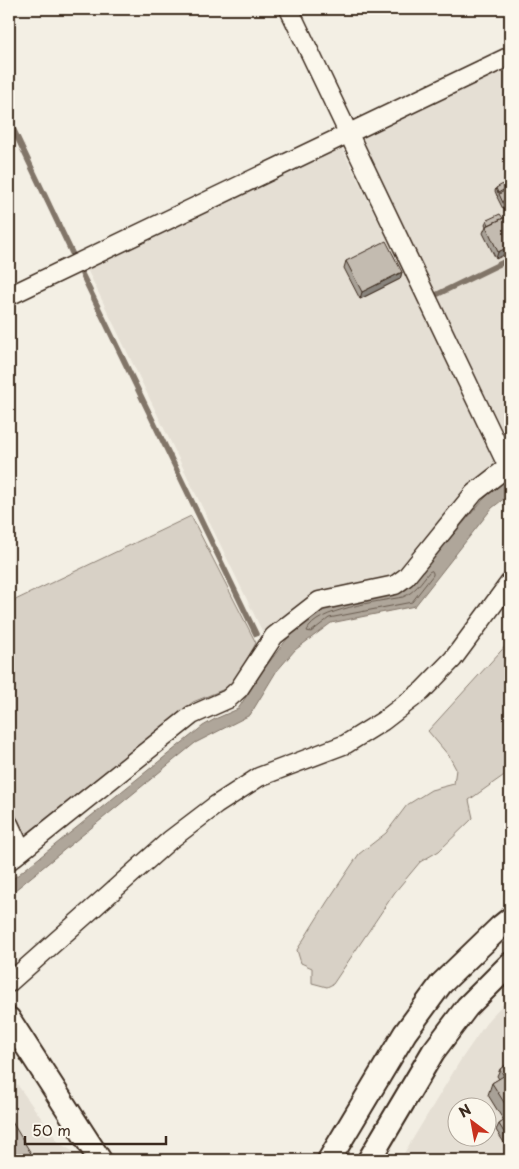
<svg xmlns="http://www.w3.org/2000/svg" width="519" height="1169" font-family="'Playpen Sans',sans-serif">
	<rect width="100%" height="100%" fill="#f3efe4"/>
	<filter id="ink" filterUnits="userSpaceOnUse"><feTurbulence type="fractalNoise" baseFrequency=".02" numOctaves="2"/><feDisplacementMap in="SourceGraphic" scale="10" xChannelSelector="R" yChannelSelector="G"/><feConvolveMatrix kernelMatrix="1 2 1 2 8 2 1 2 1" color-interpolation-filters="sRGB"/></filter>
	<g filter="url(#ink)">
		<path fill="#e5dfd4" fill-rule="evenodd" d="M510 63V444L509 443 358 141 360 135Z
			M340 144 495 456 492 470 467 489 396 575 332 589 312 596 301 603 270 629 265 637 86 267Z
			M510 997V1160H400L460 1061 489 1019ZM456 1106H486V1136H456Z
			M9 1073 59 1143 79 1155 82 1160H9Z"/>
		<path fill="#d8d1c6" stroke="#8a7e72" d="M191 516 256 643 232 686 193 702 25 835 9 801V603Z
			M510 641V771L469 800 473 818 439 851 420 862 395 892 333 984 327 987 312 983V968L301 963 297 950 327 902 359 854 386 833 407 805 431 790 454 784 456 769 449 756 428 731Z"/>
		<path fill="#afa69a" stroke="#817468" d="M510 476V494L492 508 415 606 331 623 295 650 276 672 250 715 195 743 9 895V882L203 726 215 719 238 709 264 669 287 639 313 617 323 610 336 605 402 592 407 589 482 501 496 487Z"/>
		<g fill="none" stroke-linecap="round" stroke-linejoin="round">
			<path stroke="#695c50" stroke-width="1" d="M432 571 433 573V575L412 602 329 618 311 632 307 631C315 609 381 601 403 597 415 592 421 582 429 572Z"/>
			<path stroke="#817468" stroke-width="5.5" d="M9 120 73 255
				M82 274 256 634
				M438 294 510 259"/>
			<defs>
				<path id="minor" d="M289 9 508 467
					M9 296 510 56
					M9 824 21 850
					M9 861 192 715 228 699 239 689 274 636 319 601 395 585 406 577 474 493 510 465
					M9 983 170 840 216 805 259 777 346 744 383 721 422 691 453 659 510 582"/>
				<path id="tertiary" d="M9 1019 100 1160
					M329 1160 405 1033 441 984 500 927 510 919
					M369 1160 433 1052 467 1007 510 964"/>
			</defs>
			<use href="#minor" stroke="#3b2a1e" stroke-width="21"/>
			<use href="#tertiary" stroke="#3b2a1e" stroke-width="26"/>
			<use href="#minor" stroke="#fbf7ec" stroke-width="18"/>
			<use href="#tertiary" stroke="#fbf7ec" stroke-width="22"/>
		</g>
		<path fill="#a8a197" stroke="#3b2a1e" d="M496 188 505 189V191L510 205 503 209 497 197 498 196H497L495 191Z
			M503 218 510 227 496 259 483 233 486 226 485 224 487 220Z
			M346 261 402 272 400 279 360 299 344 268Z
			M510 1062V1152L496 1130 499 1124 504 1121 488 1095 492 1083 499 1079 497 1076 500 1069Z"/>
		<path fill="#88837b" stroke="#3b2a1e" d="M510 202V205L503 209 504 205Z
			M510 246V252L496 259 498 252Z
			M402 272 400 279 360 299 362 292Z"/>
		<path fill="#c3bbb0" stroke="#3b2a1e" d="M503 184 505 189 498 193 496 188Z
			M510 188V202L504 205 499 194Z
			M500 214 503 218 489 225 487 220Z
			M506 217 510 227V246L498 252 486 226Z
			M386 241 402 272 362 292 346 261Z
			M510 1062V1072L504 1076 500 1069Z
			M510 1072V1112L492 1083Z
			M9 1117 35 1160H9Z
			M508 1118 510 1121V1142L499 1124Z"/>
	</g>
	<rect width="519" height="1169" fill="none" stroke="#fbf7ec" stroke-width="30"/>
	<rect x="15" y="15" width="489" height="1139" fill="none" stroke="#3b2a1e" stroke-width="2" filter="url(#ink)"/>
	<g transform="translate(472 1122) rotate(328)"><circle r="24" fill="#fbf7ec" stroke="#aea59a"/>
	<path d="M0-4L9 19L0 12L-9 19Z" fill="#c8321e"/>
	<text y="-8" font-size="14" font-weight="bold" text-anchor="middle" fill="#3b2a1e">N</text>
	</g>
	<path d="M25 1136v8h141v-8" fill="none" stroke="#3b2a1e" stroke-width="2.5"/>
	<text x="32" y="1136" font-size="15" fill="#3b2a1e" stroke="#fbf7ec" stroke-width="4" paint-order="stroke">50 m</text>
</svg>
